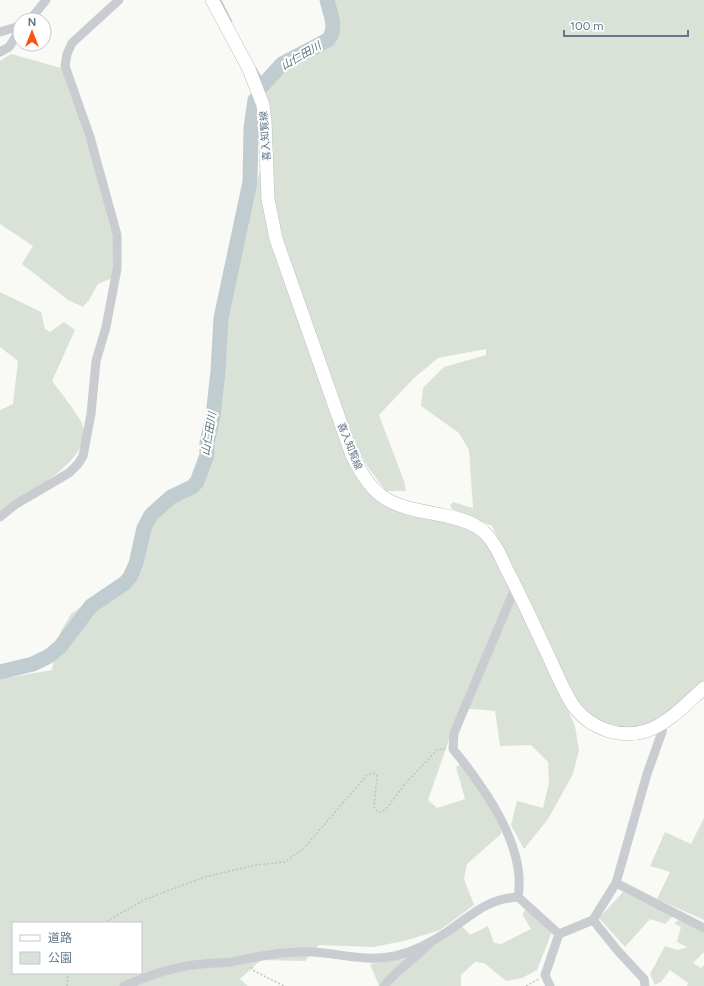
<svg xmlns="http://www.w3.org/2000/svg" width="704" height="986" font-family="Figtree,'Noto Sans JP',sans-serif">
	<rect width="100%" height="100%" fill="#f9f9f6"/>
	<path fill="#dae2d7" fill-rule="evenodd" d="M330 0H704V683C682 700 654 731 623 727 614 727 599 723 591 717 573 706 555 658 546 639 528 601 510 563 492 526L452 509 450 505 453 502 473 508 469 450 459 433 421 406 423 388 444 367 486 355V349L438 358 414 378 379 415 404 481 406 491H386L354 449 362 484 467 527 487 541 541 648 575 726 579 750 573 774 548 819 524 849 511 825 517 801 543 808 549 782 548 762 531 745 500 746 495 711 460 708 428 800 437 808 465 799 456 767 462 764 478 784 501 829V834L467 864 464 879 474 905 440 930 404 941 373 947 319 945 305 961 261 960 240 979 248 986H0V679L52 670 60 633 71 614 114 584 136 577 143 569 150 522 165 505 198 488 201 484 212 455 220 399 226 324 271 120 263 90 273 76 331 43 338 26ZM13 923H141V973H13Z
		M11 54 61 68 89 148 113 239 112 278 98 284 89 300 83 307 68 300 22 264 33 246 0 224V61Z
		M0 292 41 312 45 329 50 332 64 322 75 330 52 381C59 390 80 417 83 426 94 460 22 497 0 511V410L13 404 18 361 0 347Z
		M704 818V920L657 899 670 872 650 866 665 832 691 844Z
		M623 892 673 916 665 924 650 919 625 947 599 918Z
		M526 909 552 932 537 970 522 978 506 981 484 963 475 962 461 975V986H379L370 964 402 959 434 944 462 926 470 935 488 926 494 943 501 944 531 929 522 914Z
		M679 920 704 932V952L693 963 701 968 704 965V986H687L688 983 670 970 661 982 655 985 650 974 665 946 678 950 687 947 677 942 681 927 674 923Z"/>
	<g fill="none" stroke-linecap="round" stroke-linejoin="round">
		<path stroke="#c1ccd1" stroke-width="2.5" d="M220 0 231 21
			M255 68 264 83"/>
		<path stroke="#c1ccd1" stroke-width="15" d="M262 86 282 64 328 40C338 27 330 14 327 0
			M0 672 33 664 49 656 60 647 91 606 125 583 130 577 136 564 144 528 151 515 171 497 192 487 197 482 207 455V443L213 416 218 371 221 318 250 182 251 128 255 100"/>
		<defs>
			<path id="secondary" d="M212 0 249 69 263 105 265 121 268 199 276 239 352 455C376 506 396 506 447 516 461 519 475 523 485 533 495 543 501 557 507 570 522 598 535 628 549 657 557 674 564 693 575 708 592 729 620 739 646 731 668 724 687 703 704 688"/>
		</defs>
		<use href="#secondary" stroke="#bbc0c5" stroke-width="14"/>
		<path stroke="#c0c3c5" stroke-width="1.5" stroke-dasharray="2 2" stroke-linecap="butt" d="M103 923 146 899 205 877 255 865 285 862 304 848 367 775 374 773 377 776 374 807 377 811 381 812 386 809 404 785 437 750 445 749
			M251 967 254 971 284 986
			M67 986 68 973
			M526 986 539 979"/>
		<path stroke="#c9cdd1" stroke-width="9" d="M30 20 46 0
			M0 32 20 26
			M0 52 9 47 20 30
			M0 517 16 504 69 473 78 464 83 456 91 414 96 361 106 327 117 269V235L90 137 65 66 67 54 72 43 119 0
			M516 586 454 733 453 749C483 786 527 846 518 897
			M616 883 704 928
			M593 920 618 951 644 979 645 986
			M124 986C149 975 176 966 202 964 211 963 221 963 230 962 257 957 286 950 314 952 341 954 368 962 395 956 412 952 432 942 447 932 472 915 486 899 518 897L559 934 593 920 616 883 647 774 662 732 663 722
			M384 986C398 968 414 960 429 944
			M550 986 545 975 559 934"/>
		<use href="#secondary" stroke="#fff" stroke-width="13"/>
	</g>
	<g text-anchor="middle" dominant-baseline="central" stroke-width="4" stroke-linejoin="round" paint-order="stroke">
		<g font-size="10" fill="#65788b" stroke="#fff">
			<text transform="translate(265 136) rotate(-94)">喜入知覧線</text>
			<text transform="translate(350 446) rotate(68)">喜入知覧線</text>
		</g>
		<g font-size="11" font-style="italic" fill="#5c747e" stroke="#fff">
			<text transform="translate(301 56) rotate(-30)">山仁田川</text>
			<text transform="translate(209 434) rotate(-80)">山仁田川</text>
		</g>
	</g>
	<rect x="12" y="922" width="130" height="52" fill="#ffffff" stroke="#c1c9d1"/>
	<rect x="20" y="935" width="20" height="6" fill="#ffffff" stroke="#c1c9d1"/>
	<text x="48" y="942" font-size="12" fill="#65788b">道路</text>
	<rect x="20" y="952" width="20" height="12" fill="#dae2d7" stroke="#c1c9d1"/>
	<text x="48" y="962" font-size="12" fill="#65788b">公園</text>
	<g transform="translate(32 32)"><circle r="19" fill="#ffffff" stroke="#c1c9d1"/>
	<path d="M0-3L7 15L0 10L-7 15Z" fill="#f65519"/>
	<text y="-6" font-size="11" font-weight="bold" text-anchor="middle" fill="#65788b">N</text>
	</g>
	<path d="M564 30v6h124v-6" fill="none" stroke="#65788b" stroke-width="2"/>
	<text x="570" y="30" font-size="12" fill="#65788b" stroke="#ffffff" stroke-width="3" paint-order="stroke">100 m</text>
</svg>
